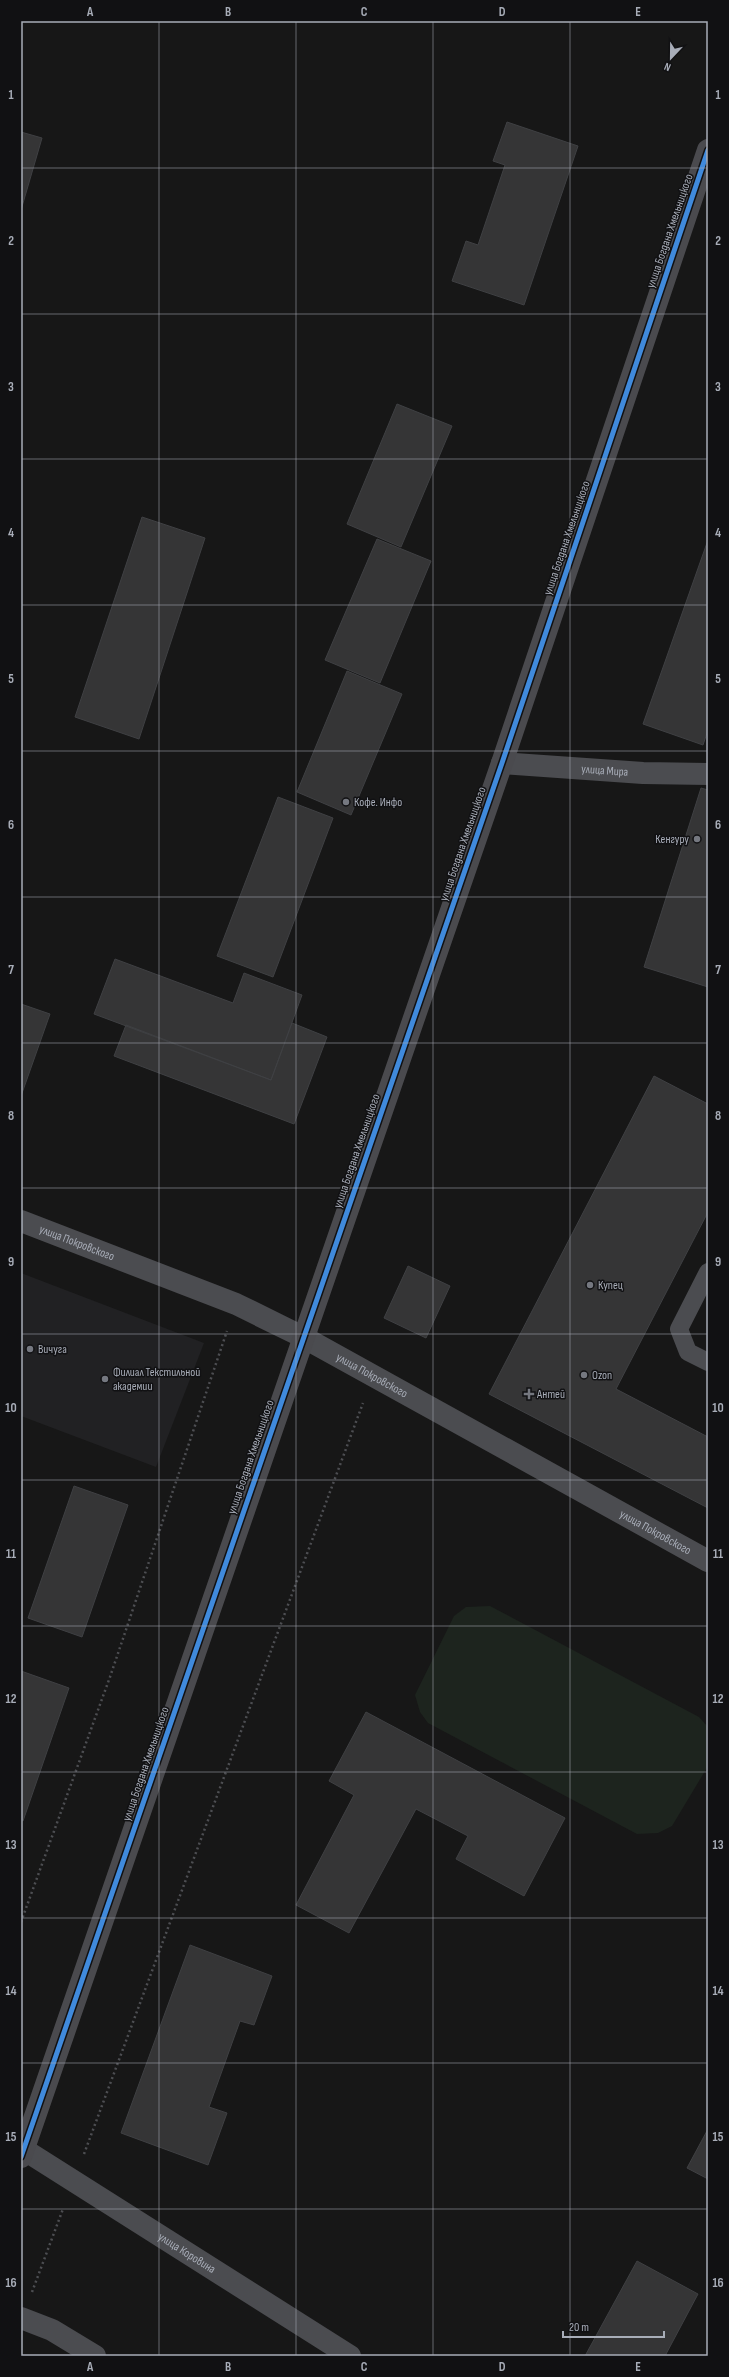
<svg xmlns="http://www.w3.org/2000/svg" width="729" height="2377" font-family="'Sofia Sans Condensed',sans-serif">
	<rect width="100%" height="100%" fill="#171717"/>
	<path fill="#212123" d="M21 1273 204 1343 156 1467 21 1416Z"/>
	<path fill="#1d241e" d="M490 1606 699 1717 708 1727V1766L672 1826 658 1833 637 1834 428 1723 420 1712 415 1695 454 1616 466 1607Z"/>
	<path fill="#353536" stroke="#3f4043" d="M507 122 578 146 524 305 452 281 466 241 478 245 505 165 493 161Z
		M21 132 42 138 21 210Z
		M397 404 452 426 401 547 347 524Z
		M142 517 205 538 139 739 75 717Z
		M377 539 431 561 380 683 325 660Z
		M708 540V730L703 745 643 724Z
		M347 671 402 694 351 815 297 792Z
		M701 788 708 790V987L644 967Z
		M278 797 333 818 273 977 217 956Z
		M115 959 233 1003 244 973 302 995 271 1080 94 1014Z
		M21 1004 50 1014 21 1096Z
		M292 1023 327 1037 294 1124 114 1056 126 1025 271 1080Z
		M654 1076 708 1104V1212L616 1389 708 1437V1508L489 1394Z
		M408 1266 450 1286 426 1338 384 1318Z
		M74 1486 128 1505 82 1637 28 1618Z
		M21 1671 69 1688 23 1821 21 1820Z
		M366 1712 565 1818 524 1896 456 1859 468 1836 416 1809 349 1933 296 1905 354 1795 329 1781Z
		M190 1945 272 1976 254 2025 240 2021 209 2107 227 2113 208 2165 121 2133Z
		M708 2129V2179L687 2168Z
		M637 2261 698 2294 665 2356H585Z"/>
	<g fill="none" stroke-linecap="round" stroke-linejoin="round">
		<path stroke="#4d4e52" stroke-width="2.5" stroke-dasharray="2 3" stroke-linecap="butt" d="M21 1922 110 1677 227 1331
			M84 2154 363 1403
			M32 2292 63 2209"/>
		<path stroke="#4b4c50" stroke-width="18" d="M708 1272 679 1329 688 1352 708 1362"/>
		<g stroke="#4b4c50" stroke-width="22">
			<path id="s1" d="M502 763 643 773 708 774"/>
			<path id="s2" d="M21 1221 236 1304 303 1337 708 1561"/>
			<path id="s3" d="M23 2149 350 2356"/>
			<path d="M21 2318 52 2330 95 2356"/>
		</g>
		<path stroke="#4a4a4e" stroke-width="22" d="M21 2157 502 763 708 150"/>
		<defs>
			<path id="cycleway" d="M21 2157 502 763 708 150"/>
		</defs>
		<use href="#cycleway" stroke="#111113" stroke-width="8"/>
		<use href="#cycleway" stroke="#408adc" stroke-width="5"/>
	</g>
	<path fill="none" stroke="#a8adb8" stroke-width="1" stroke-opacity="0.55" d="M159 21V2356M296 21V2356M433 21V2356M570 21V2356M21 168H708M21 314H708M21 459H708M21 605H708M21 751H708M21 897H708M21 1043H708M21 1188H708M21 1334H708M21 1480H708M21 1626H708M21 1772H708M21 1918H708M21 2063H708M21 2209H708"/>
	<g fill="#757880" stroke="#111113" stroke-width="1.5">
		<circle cx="346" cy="802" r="4"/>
		<circle cx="697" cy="839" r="4"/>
		<circle cx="590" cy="1285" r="4"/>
		<circle cx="30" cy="1349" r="4"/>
		<circle cx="584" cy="1375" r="4"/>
		<circle cx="105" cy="1379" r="4"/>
		<path d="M527 1388h4v4h4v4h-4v4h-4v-4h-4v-4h4z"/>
	</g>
	<g text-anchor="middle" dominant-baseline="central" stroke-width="3" stroke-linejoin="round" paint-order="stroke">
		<g font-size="12" fill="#a8adb8" stroke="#111113">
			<text transform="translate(670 231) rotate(-71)">улица Богдана Хмельницкого</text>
			<text transform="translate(567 538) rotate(-71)">улица Богдана Хмельницкого</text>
			<text stroke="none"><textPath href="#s1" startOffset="103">улица Мира</textPath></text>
			<text transform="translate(463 844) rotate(-71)">улица Богдана Хмельницкого</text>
			<text transform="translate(357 1151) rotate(-71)">улица Богдана Хмельницкого</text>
			<text stroke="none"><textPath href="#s2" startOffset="60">улица Покровского</textPath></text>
			<text stroke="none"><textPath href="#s2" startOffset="384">улица Покровского</textPath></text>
			<text transform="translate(251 1457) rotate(-71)">улица Богдана Хмельницкого</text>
			<text stroke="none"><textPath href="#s2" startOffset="708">улица Покровского</textPath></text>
			<text transform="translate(146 1764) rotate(-71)">улица Богдана Хмельницкого</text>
			<text stroke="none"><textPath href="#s3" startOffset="194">улица Коровина</textPath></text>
		</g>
		<g font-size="12" fill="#a8adb8" stroke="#111113" text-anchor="start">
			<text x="354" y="802">Кофе. Инфо</text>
			<text x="689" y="839" text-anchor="end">Кенгуру</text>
			<text x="598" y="1285">Купец</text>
			<text x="38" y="1349">Вичуга</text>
			<text x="113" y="1372">Филиал Текстильной<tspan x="113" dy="14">академии</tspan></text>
			<text x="592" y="1375">Ozon</text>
			<text x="537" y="1394">Антей</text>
		</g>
	</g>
	<rect width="729" height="2377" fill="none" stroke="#111113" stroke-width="44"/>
	<g transform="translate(671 58) rotate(202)" stroke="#111113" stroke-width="3" paint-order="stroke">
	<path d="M0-3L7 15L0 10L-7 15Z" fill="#a8adb8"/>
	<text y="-6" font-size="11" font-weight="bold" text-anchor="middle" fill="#a8adb8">N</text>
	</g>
	<path d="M563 2331v6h101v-6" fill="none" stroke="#a8adb8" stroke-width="2"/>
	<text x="569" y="2331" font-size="12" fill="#a8adb8" stroke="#111113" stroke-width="3" paint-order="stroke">20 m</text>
	<rect x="22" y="22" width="685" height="2333" fill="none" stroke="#a8adb8" stroke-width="1.5"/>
	<g font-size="13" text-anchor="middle" font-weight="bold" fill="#a8adb8">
		<text x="90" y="16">A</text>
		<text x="228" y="16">B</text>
		<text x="364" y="16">C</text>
		<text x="502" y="16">D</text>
		<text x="638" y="16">E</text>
		<text x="11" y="99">1</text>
		<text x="718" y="99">1</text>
		<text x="11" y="245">2</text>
		<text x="718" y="245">2</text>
		<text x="11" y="391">3</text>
		<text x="718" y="391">3</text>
		<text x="11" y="537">4</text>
		<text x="718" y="537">4</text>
		<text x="11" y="683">5</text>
		<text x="718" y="683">5</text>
		<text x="11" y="829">6</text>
		<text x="718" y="829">6</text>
		<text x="11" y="974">7</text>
		<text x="718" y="974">7</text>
		<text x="11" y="1120">8</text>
		<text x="718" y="1120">8</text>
		<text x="11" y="1266">9</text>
		<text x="718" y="1266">9</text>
		<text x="11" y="1412">10</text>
		<text x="718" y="1412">10</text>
		<text x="11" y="1558">11</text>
		<text x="718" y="1558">11</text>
		<text x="11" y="1703">12</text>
		<text x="718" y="1703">12</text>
		<text x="11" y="1849">13</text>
		<text x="718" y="1849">13</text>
		<text x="11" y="1995">14</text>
		<text x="718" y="1995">14</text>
		<text x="11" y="2141">15</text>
		<text x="718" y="2141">15</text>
		<text x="11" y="2287">16</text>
		<text x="718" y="2287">16</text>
		<text x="90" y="2371">A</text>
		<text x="228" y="2371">B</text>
		<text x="364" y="2371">C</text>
		<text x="502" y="2371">D</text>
		<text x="638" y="2371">E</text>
	</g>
</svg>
